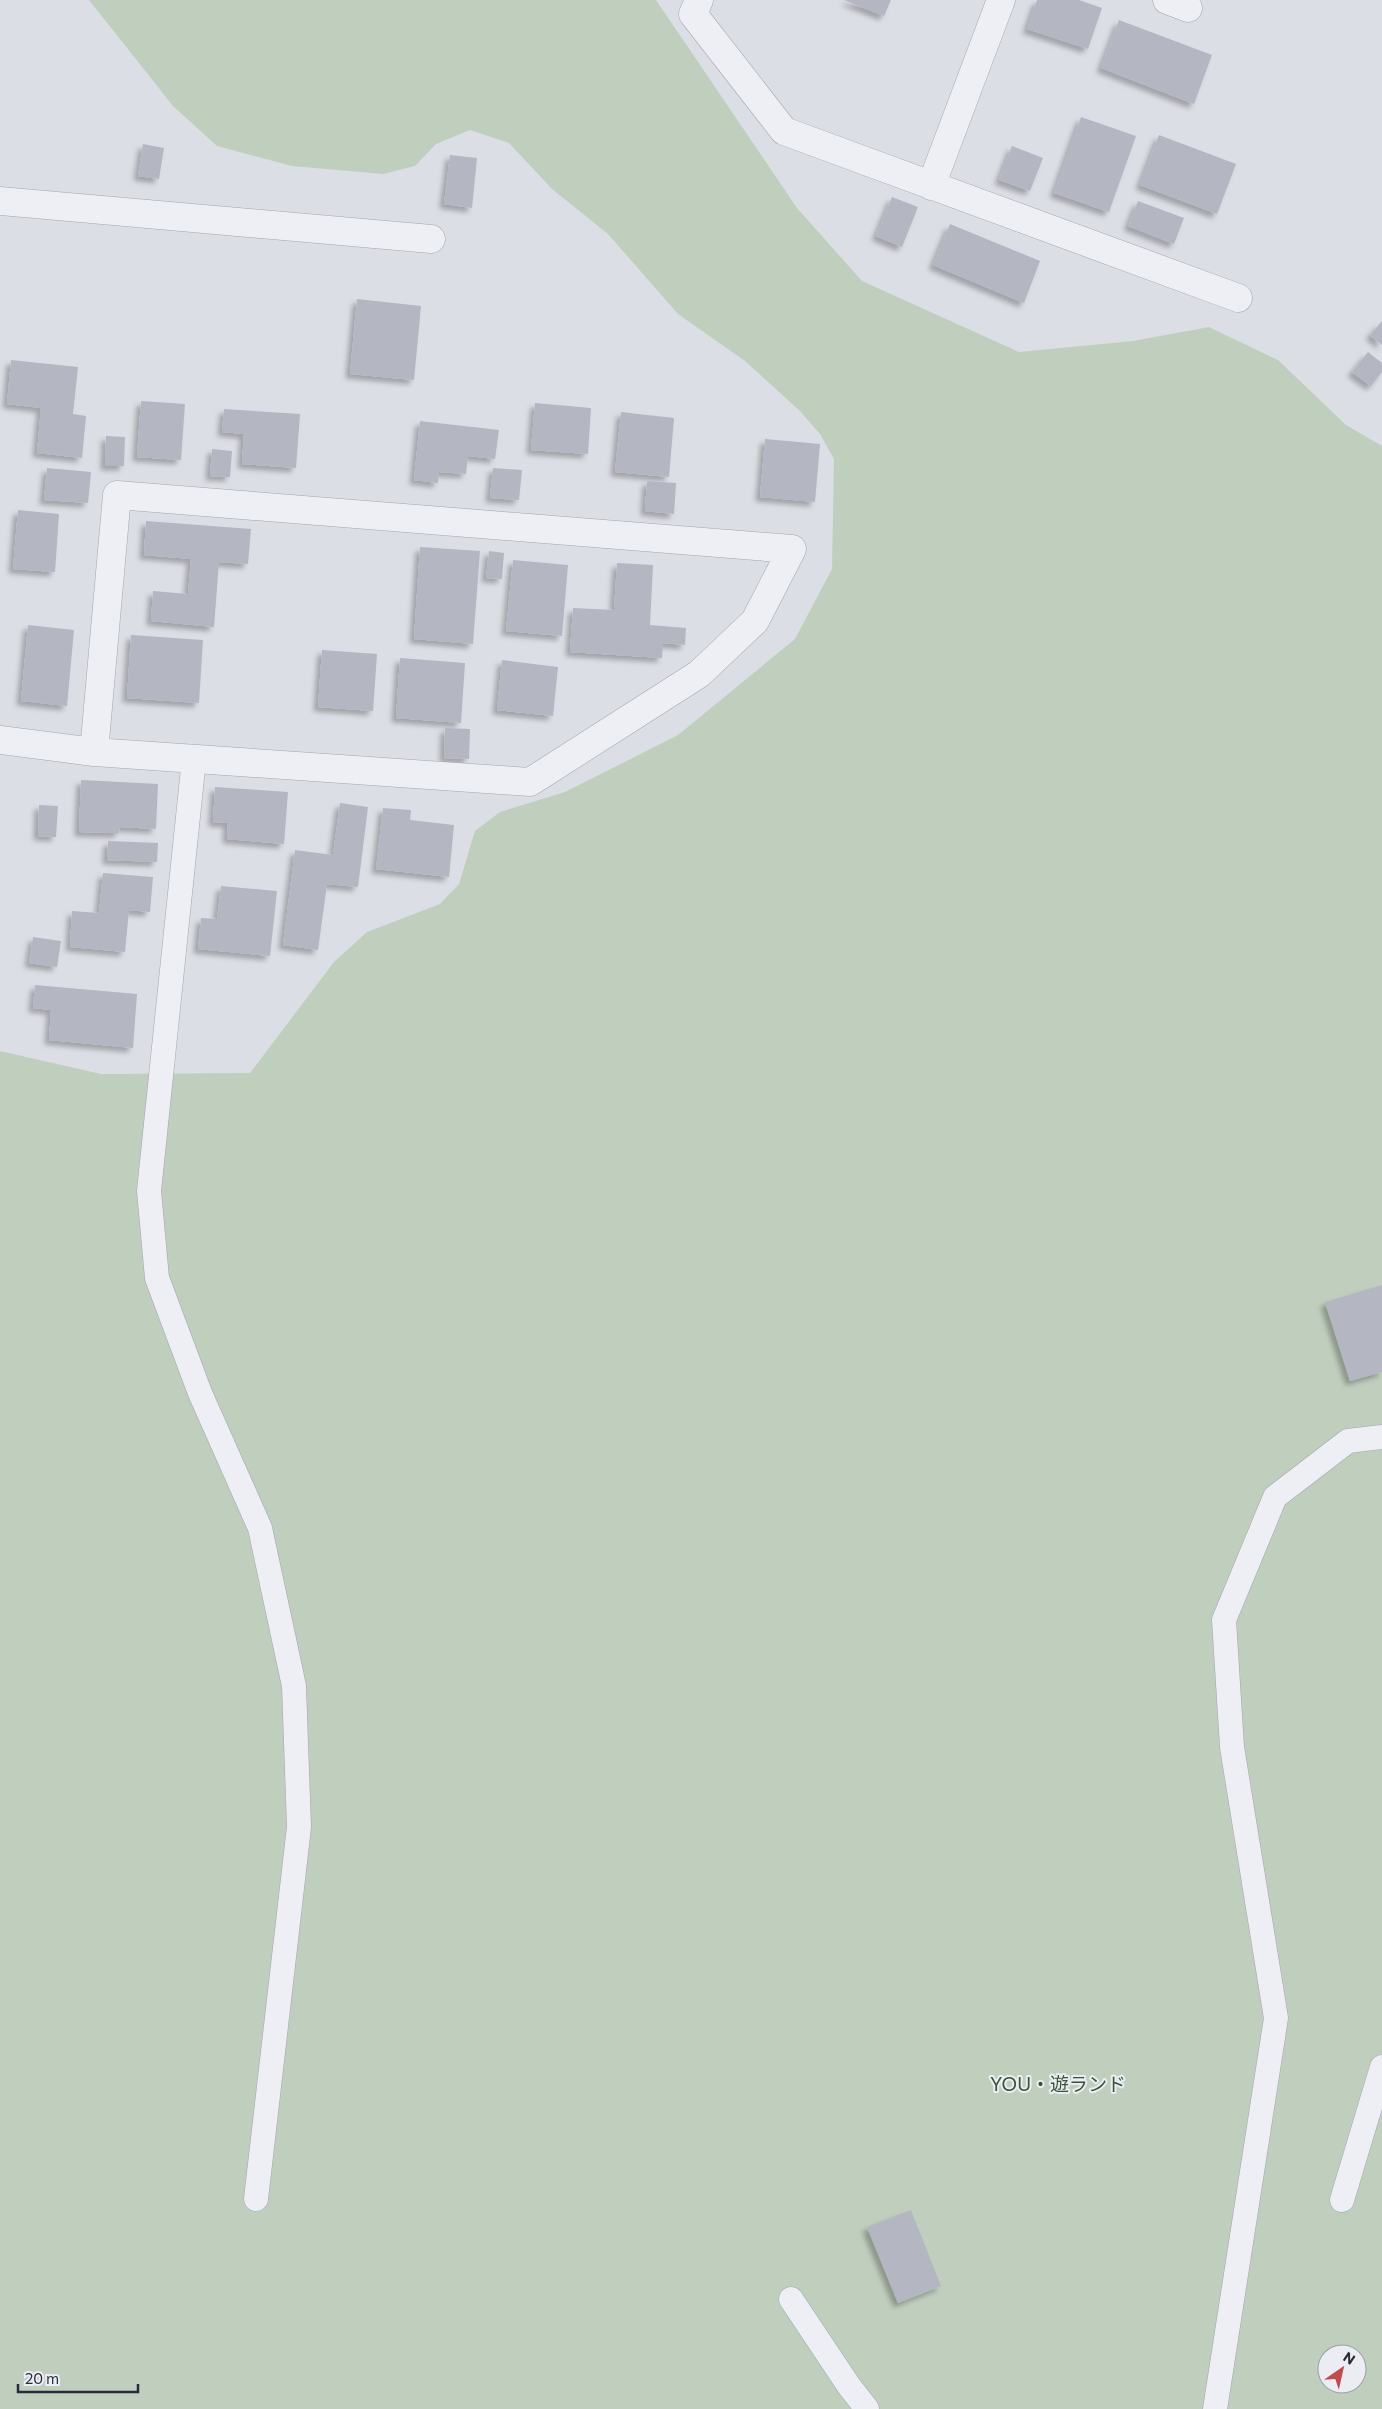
<svg xmlns="http://www.w3.org/2000/svg" width="1382" height="2409" font-family="Commissioner,'Noto Sans JP',sans-serif">
	<defs>
		<filter id="shadow"><feDropShadow dx="-4.5" dy="4.5" stdDeviation="2.5" flood-color="#0004"/></filter>
	</defs>
	<rect width="100%" height="100%" fill="#dcdee5"/>
	<path fill="#c0cebe" fill-rule="evenodd" d="M89 0H656L797 208 862 281 1019 352 1133 341 1209 327 1278 360 1346 425 1382 446V2409H0V1051L101 1074 250 1073 334 962 367 932 440 904 459 884 475 831 500 812 565 792 678 735 795 639 832 569 834 459 820 434 800 411 745 361 678 314 608 234 552 189 509 143 470 130 436 144 415 166 383 174 292 166 217 146 173 106ZM1327 2354H1357V2384H1327Z"/>
	<path fill="#b4b7c1" filter="url(#shadow)" d="M844 0H891L884 16Z
		M1037 0H1079L1102 8 1088 49 1027 29Z
		M1119 20 1212 55 1194 104 1101 68Z
		M1081 117 1136 136 1109 212 1054 193Z
		M1159 135 1236 164 1217 214 1140 185Z
		M143 144 164 148 159 179 138 176Z
		M1012 146 1043 158 1030 191 999 180Z
		M450 155 477 158 472 208 444 204Z
		M892 197 918 207 902 247 876 236Z
		M1138 201 1184 218 1174 244 1128 226Z
		M950 224 1040 261 1024 303 933 265Z
		M357 299 421 306 414 380 350 374Z
		M1382 321V345L1370 335Z
		M1368 352 1382 363V372L1371 386 1352 372Z
		M11 360 78 367 73 414 86 416 82 458 37 453 41 408 7 404Z
		M141 401 185 404 181 460 137 457Z
		M535 403 591 408 588 454 531 450Z
		M224 409 300 414 296 468 242 464 244 434 222 432Z
		M621 412 674 418 669 477 615 472Z
		M420 421 499 430 495 459 468 456 466 474 439 472 438 483 414 480Z
		M106 436 125 437 124 466H105Z
		M765 439 820 444 815 502 760 497Z
		M212 449 232 451 230 477 210 476Z
		M47 468 91 472 88 503 44 500Z
		M493 468 522 470 519 500 490 498Z
		M647 481 676 483 674 514 645 511Z
		M18 510 59 514 55 572 13 569Z
		M146 521 251 529 248 564 219 562 214 627 151 621 153 591 188 594 191 559 144 555Z
		M420 547 480 551 473 644 414 639Z
		M489 551 504 553 502 579 486 578Z
		M513 560 568 565 562 636 506 631Z
		M617 563 653 565 650 625 686 628 685 645 663 643 662 658 570 652 573 608 614 610Z
		M28 625 74 630 67 706 21 701Z
		M131 635 203 640 199 703 127 698Z
		M322 650 377 654 373 711 318 707Z
		M400 658 465 663 461 723 396 718Z
		M502 660 558 667 553 716 497 710Z
		M445 728 470 729 469 759 444 758Z
		M81 780 158 784 156 829 120 827 119 833 79 832Z
		M215 787 288 792 284 844 227 839 228 823 213 822Z
		M340 803 368 807 358 887 327 884 318 950 283 945 295 850 333 855Z
		M39 805 58 806 56 837 38 836Z
		M383 808 411 810 410 820 454 825 449 877 376 869Z
		M108 841 158 843 157 862 107 860Z
		M103 873 153 877 150 912 129 910 125 952 70 947 72 911 99 913Z
		M221 886 277 891 270 956 198 949 201 918 217 919Z
		M33 937 61 941 57 967 29 963Z
		M35 985 137 994 133 1048 49 1040 51 1010 33 1008Z
		M1382 1285V1372L1350 1381 1325 1302Z
		M911 2210 941 2286 898 2303 867 2227Z"/>
	<g fill="none" stroke-linecap="round" stroke-linejoin="round">
		<defs>
			<path id="lane" d="M194 759 149 1191 157 1278 200 1393 260 1528 294 1686 299 1827 256 2199
				M1342 2200 1382 2067
				M791 2299 849 2386 867 2409
				M1215 2409 1276 2018 1232 1747 1224 1620 1275 1497 1348 1441 1382 1437"/>
			<path id="street" d="M699 0 693 14 784 131 1238 298
				M1167 0 1188 8
				M931 186 1001 0
				M0 201 431 239
				M0 740 94 752 530 782 699 674 755 621 792 549 117 495 94 752"/>
		</defs>
		<use href="#lane" stroke="#a2a5ae" stroke-width="25"/>
		<use href="#street" stroke="#a2a5ae" stroke-width="29"/>
		<use href="#lane" stroke="#eeeff4" stroke-width="24"/>
		<use href="#street" stroke="#eeeff4" stroke-width="28"/>
	</g>
	<g text-anchor="middle" dominant-baseline="central" stroke-width="4" stroke-linejoin="round" paint-order="stroke">
		<g font-size="19" fill="#375436" stroke="#ebedf3">
			<text x="1058" y="2083">YOU・遊ランド</text>
		</g>
	</g>
	<g transform="translate(1342 2369) rotate(34)"><circle r="24" fill="#ebedf3" stroke="#9d9fa9"/>
	<path d="M0-4L9 19L0 12L-9 19Z" fill="#c04d4c"/>
	<text y="-8" font-size="14" font-weight="bold" text-anchor="middle" fill="#282b3a">N</text>
	</g>
	<path d="M18 2384v8h120v-8" fill="none" stroke="#282b3a" stroke-width="2.5"/>
	<text x="25" y="2384" font-size="15" fill="#282b3a" stroke="#ebedf3" stroke-width="4" paint-order="stroke">20 m</text>
</svg>
